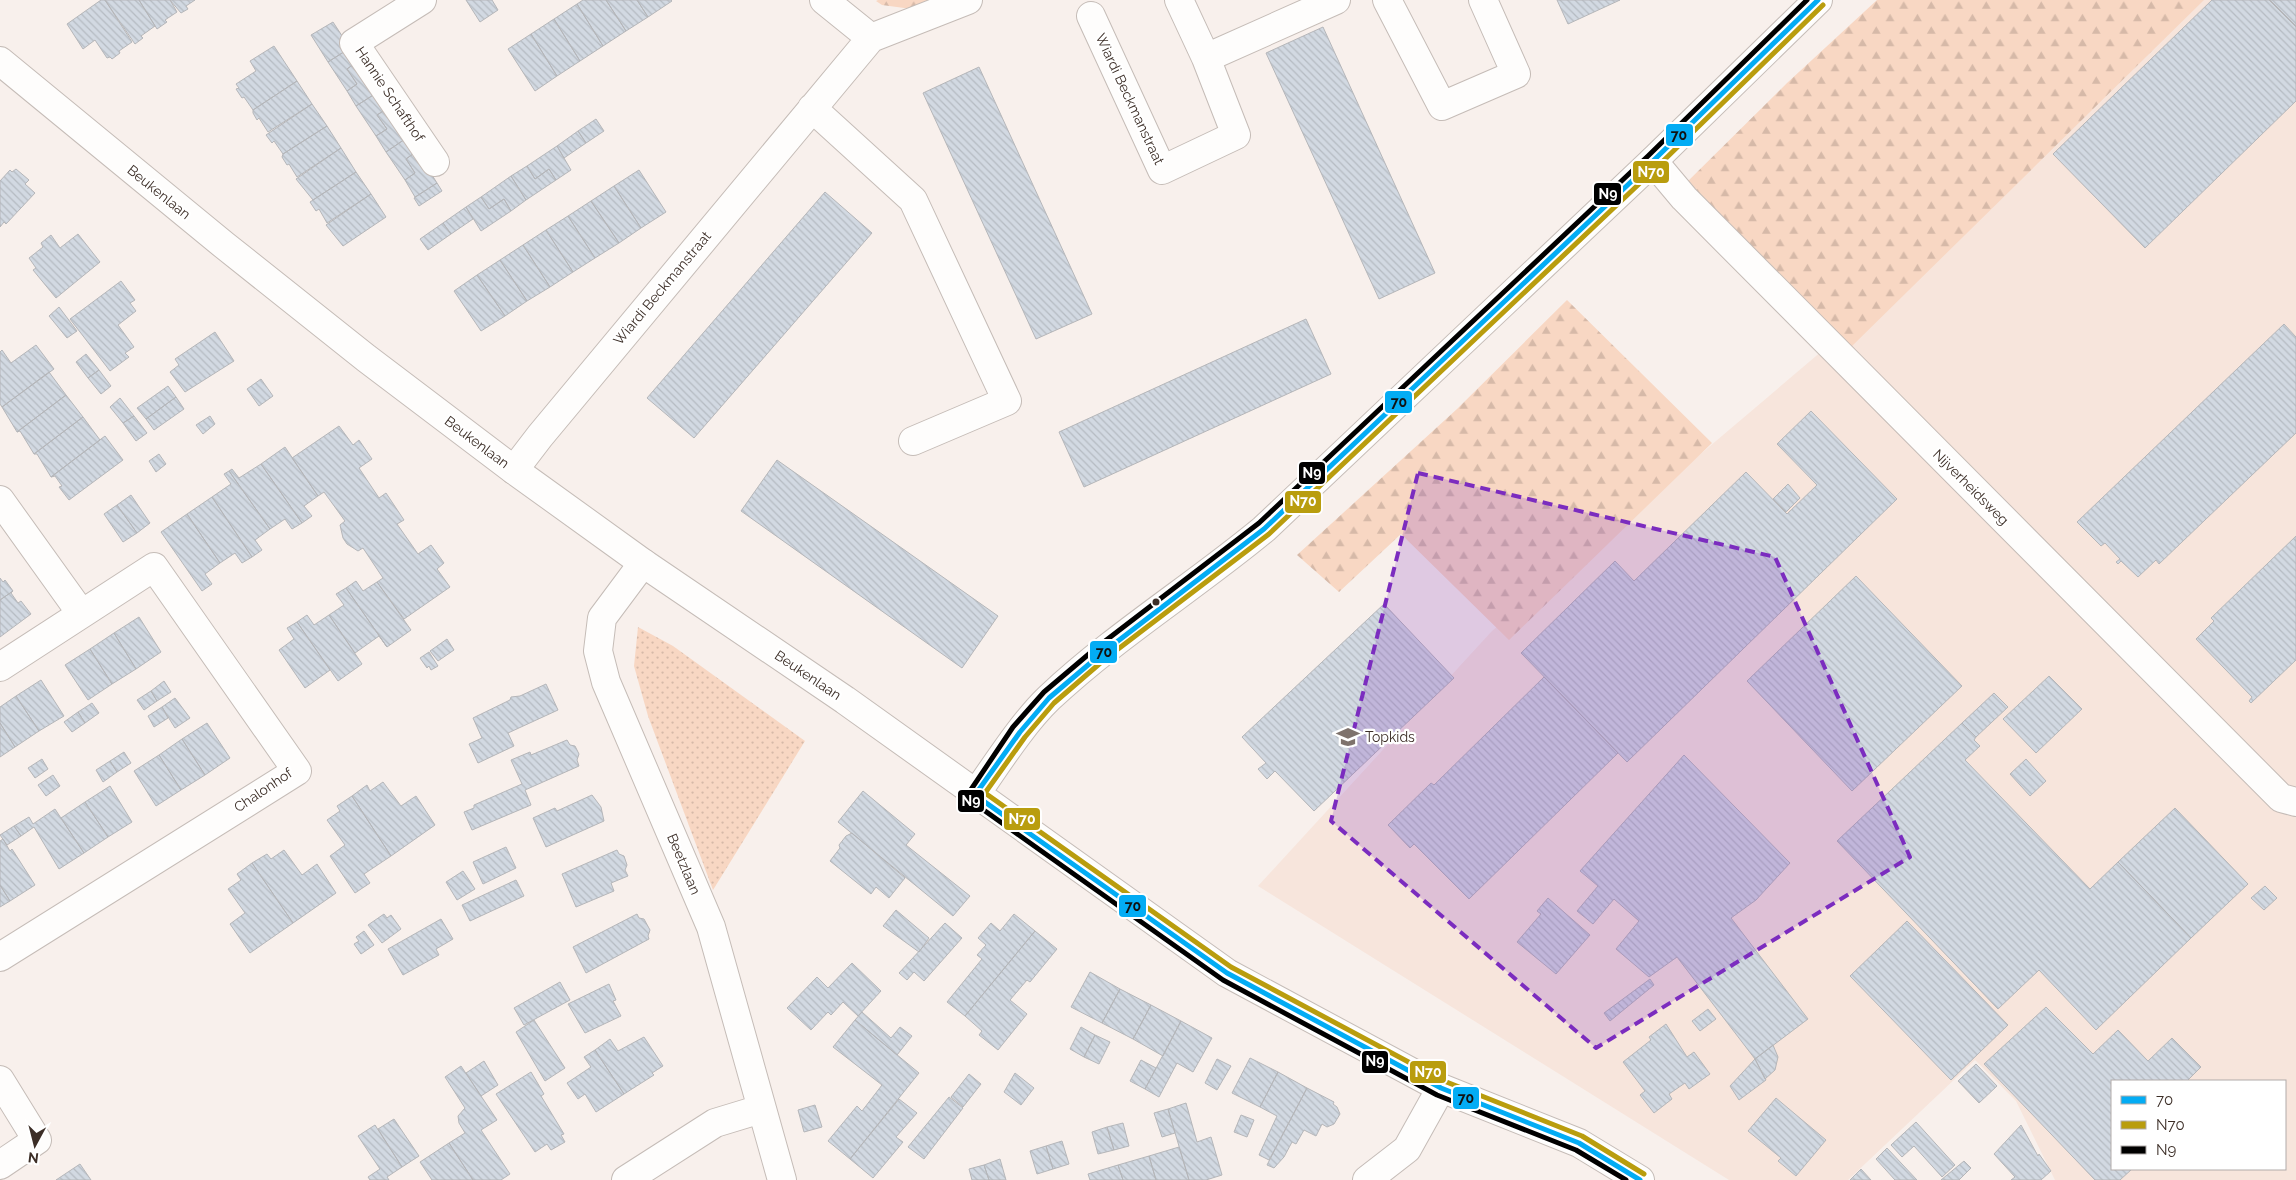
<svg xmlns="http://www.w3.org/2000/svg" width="2296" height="1180" font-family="Raleway,sans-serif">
	<defs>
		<pattern id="grass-dots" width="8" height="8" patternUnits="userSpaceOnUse" patternTransform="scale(1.25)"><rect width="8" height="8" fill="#f8d7c3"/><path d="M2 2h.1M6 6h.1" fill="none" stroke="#d6b9a8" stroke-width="1.8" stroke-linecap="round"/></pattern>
		<pattern id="forest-firs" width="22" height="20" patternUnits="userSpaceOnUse" patternTransform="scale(1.25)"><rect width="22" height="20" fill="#f8d7c3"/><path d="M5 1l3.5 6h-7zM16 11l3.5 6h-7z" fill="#d6b9a8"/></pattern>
		<pattern id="building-back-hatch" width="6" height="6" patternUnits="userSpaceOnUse" patternTransform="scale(1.25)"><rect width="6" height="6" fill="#d2d9e2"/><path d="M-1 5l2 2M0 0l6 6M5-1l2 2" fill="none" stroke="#b5bbc2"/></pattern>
	</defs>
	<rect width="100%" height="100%" fill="#f8f0ec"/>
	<path fill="#f7e5dc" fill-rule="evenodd" d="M2182 0H2296V1180H2055L2016 1101 1975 1060 1848 1180H1729L1258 886 1492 631 1855 323ZM2112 1081H2285V1169H2112Z"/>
	<path fill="url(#grass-dots)" d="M638 627 673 646 805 741 713 890 648 716 634 666Z"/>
	<path fill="url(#forest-firs)" d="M878 0H942L919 10 882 5 876 1Z
		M1877 0H2204L1849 349 1683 186 1787 83Z
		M1567 300 1712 443 1509 640 1401 534 1339 592 1297 555 1457 409Z"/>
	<path fill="url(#building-back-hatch)" stroke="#b5b6b9" d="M105 0H139L155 26 141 36 143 38 135 44Z
		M105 0 132 42 119 51 120 53 112 59 110 57 107 58 95 40 83 49 67 24 101 0Z
		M139 0H170L177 12 165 20 167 22 157 29Z
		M170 0H195L186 6 188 9 181 13Z
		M466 0H492L498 10 480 22Z
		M583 0H606L626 31 603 46 577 4Z
		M606 0H637L648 17 626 31Z
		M637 0H671L672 1 648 17Z
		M1557 0H1620L1568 24Z
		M2212 0H2269L2296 27V101L2145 248 2053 154Z
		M2270 0H2296V26Z
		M577 4 603 46 580 61 554 19Z
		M554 19 580 61 557 76 531 34Z
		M333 22 350 48 328 62 311 35Z
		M1323 27 1435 273 1379 299 1266 53Z
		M531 34 557 76 535 91 508 49Z
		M274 46 297 81 253 110 244 97 242 98 236 89 239 88 236 84 256 71 250 61Z
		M350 48 358 61 347 69 357 84 347 91 328 62Z
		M358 61 378 92 356 106 347 91 357 84 347 69Z
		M979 67 1092 314 1036 339 923 93Z
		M297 81 312 104 268 132 259 118 257 120 253 113V110Z
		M378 92 388 108 377 115 387 129 376 136 356 106Z
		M312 104 327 126 283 154 274 141 272 143 266 135Z
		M388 108 408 137 386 152 376 136 387 129 377 115Z
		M596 119 604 131 586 143 578 131Z
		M327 126 341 148 297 177 289 164 287 165 282 157 283 154Z
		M578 131 586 143 564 158 557 146Z
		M408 137 417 151 406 159 415 173 405 180 386 152Z
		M557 146 571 170 556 180 549 169 535 179 527 166Z
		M341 148 356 172 313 200 296 179Z
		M417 151 437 183 415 197 405 180 415 173 406 159Z
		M527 166 535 179 549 169 556 180 526 200 511 176Z
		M16 169 29 180 25 184 35 193 6 224 4 222 0 227V181L10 170 12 172Z
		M639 170 666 212 641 228 614 186Z
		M356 172 371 194 327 223 319 209 316 211 310 202Z
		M511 176 526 200 511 211 504 199 489 209 481 197Z
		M437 183 442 191 419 206 414 198Z
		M614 186 641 228 619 243 591 201Z
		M825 192 872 233 694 438 647 398Z
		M371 194 386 217 343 246 326 225Z
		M481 197 489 209 504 199 511 211 481 231 466 207Z
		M591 201 619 243 595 258 568 216Z
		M466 207 473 219 451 234 443 223Z
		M568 216 595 258 573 272 546 230Z
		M443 223 451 234 428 250 420 239Z
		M546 230 573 272 550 287 523 245Z
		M78 234 100 262 56 298 33 270 36 268 29 258 43 247 41 243 51 235 60 248Z
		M523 245 550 287 527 301 500 260Z
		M500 260 527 301 505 316 477 275Z
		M477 275 505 316 481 331 454 291Z
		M121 281 135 300 130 303 136 311 118 325 134 347 125 353 129 357 110 371 70 319Z
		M59 307 77 331 67 338 49 316Z
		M1306 319 1331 374 1084 487 1059 432Z
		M2284 324 2296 337V433L2159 564 2156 560 2138 577 2121 561 2118 564 2116 562 2120 559 2105 543 2101 546 2077 522Z
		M215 332 234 361 185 392 170 372 179 365 175 359Z
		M36 345 54 369 2 407 0 404V352L2 350 11 363Z
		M86 354 99 370 88 378 76 362Z
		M99 370 111 386 101 394 88 378Z
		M49 372 66 395 17 432 2 407Z
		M261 379 273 396 259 406 247 389Z
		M168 386 176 397 146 419 137 408Z
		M66 395 83 417 34 454 20 431 17 432Z
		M176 397 184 409 154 430 146 419Z
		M120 398 134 416 123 423 110 407Z
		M1811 411 1897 499 1627 762 1521 653 1615 561 1634 581 1746 472 1787 514 1817 485 1777 444Z
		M134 416 147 433 136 441 123 423Z
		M210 416 215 424 203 434 196 425Z
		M83 417 100 440 51 477 37 454H34Z
		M339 426 353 445 359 440 372 459 359 468 379 498 386 493 404 520 397 524 418 554 431 545 444 563 437 569 450 587 404 619 377 582 383 578 363 548 358 551 347 544 343 538 340 525 345 521 324 492 318 496 292 458Z
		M105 436 123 460 69 500 59 487 62 486 55 476 51 477Z
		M285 447 318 496 304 506 312 516 302 523 261 464Z
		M159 454 166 464 156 472 149 461Z
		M777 460 998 616 962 668 741 511Z
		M261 464 302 523 292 529 285 519 270 529 229 471 232 469 239 478Z
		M229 471 270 529 255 540 262 550 252 557 212 497 231 484 224 474Z
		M1788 484 1800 498 1786 512 1773 499Z
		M131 495 150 523 137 533 117 505Z
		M212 497 252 557 242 563 235 553 220 563 187 514Z
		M117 505 137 533 123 542 104 514Z
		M187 514 220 563 205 574 212 584 202 591 161 532Z
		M2296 536V660L2251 703 2249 701 2252 697 2196 639 2214 621 2211 618Z
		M1856 576 1962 686 1852 791 1747 681Z
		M0 578 3 582 5 580 13 591 0 600Z
		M356 581 363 591 377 582 411 630 387 647 346 588Z
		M346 588 387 647 379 636 355 653 329 615 344 605 336 594Z
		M13 591 11 593 18 603 21 601 31 614 0 637V600Z
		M1384 604 1454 678 1314 811 1275 771 1267 779 1258 769 1266 763 1242 737Z
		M307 615 314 625 329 615 362 664 338 681 297 622Z
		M139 617 161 652 136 669 114 633Z
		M297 622 330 670 305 688 279 650 294 639 287 628Z
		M114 633 136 669 112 684 90 649Z
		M447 639 454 650 438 661 430 651Z
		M90 649 112 684 88 700 65 665Z
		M429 652 438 666 431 670 429 666 427 668 420 658Z
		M2049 676 2082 709 2036 753 2003 719Z
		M1544 677 1618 753 1469 899 1414 844 1410 848 1388 825 1431 783 1434 785Z
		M41 680 64 716 39 731 16 696Z
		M164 681 171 692 157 701 151 691Z
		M546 684 558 710 508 733 514 746 478 763 469 744 482 738 473 718 510 700 511 697 520 696Z
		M151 691 157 701 144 710 137 700Z
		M1994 693 2008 707 1976 737 1962 723Z
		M16 696 39 731 15 747 0 723V707Z
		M175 698 190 718 175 728 162 707Z
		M92 703 99 713 85 723 78 712Z
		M162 707 168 718 154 727 148 716Z
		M78 712 85 723 72 732 64 722Z
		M0 723 15 747 0 757Z
		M207 723 230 758 205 775 182 739Z
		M1962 723 1976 737 1974 740 1980 746 1965 760 2090 889 2118 862 2191 938 2096 1030 2039 970 1998 1009 1837 841Z
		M182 739 205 775 181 790 159 755Z
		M567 740 570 745 575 746 579 754 577 760 579 766 525 790 531 805 472 830 464 812 474 808V805L522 784 511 760 530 752 531 755Z
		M124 752 131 763 117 772 110 761Z
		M159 755 181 790 156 806 134 771Z
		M1684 755 1790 863 1756 900 1731 918 1808 1019 1755 1059 1677 957 1649 977 1616 949 1639 921 1614 899 1593 924 1577 911 1598 886 1580 871Z
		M42 759 48 769 35 778 28 768Z
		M2026 759 2046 781 2030 796 2010 774Z
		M110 761 117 772 103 782 96 770Z
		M53 775 60 786 46 796 38 785Z
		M383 782 401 806 416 796 435 825 391 856 352 796 367 785 370 791Z
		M110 786 132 822 108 837 85 802Z
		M863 791 915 834 906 845 970 896 953 916 838 822Z
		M592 795 601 807 604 821 546 847 533 818 555 808 557 811Z
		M352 796 391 856 364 874 370 883 355 893 330 856 345 845 327 820 340 811 337 806Z
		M85 802 108 837 84 853 61 818Z
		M2175 808 2248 884 2191 938 2118 862Z
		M55 809 84 853 59 869 34 827 21 836 14 826 29 817 33 824Z
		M14 826 21 836 7 845 0 835Z
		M852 833 905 878 889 898 876 887 871 894 830 861 840 848 839 845 846 836Z
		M3 839 10 851 12 849 35 885 10 901 0 885V841Z
		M506 847 516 868 483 884 473 862Z
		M284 850 302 875 317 864 336 893 293 923 252 863 267 854 271 859Z
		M617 850 619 854 624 856 627 865 625 870 628 876 611 883 614 891 576 907 562 874Z
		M252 863 293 923 250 953 230 924 245 913 228 889 241 880 237 874Z
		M463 871 475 889 457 900 446 882Z
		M516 880 524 896 470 921 462 905Z
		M0 885 10 901 0 907Z
		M2265 886 2277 898 2264 910 2251 898Z
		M1548 898 1590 935 1556 974 1517 942 1541 914 1537 911Z
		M896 910 929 938 919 952 883 926Z
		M384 914 387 918 391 915 401 929 382 943 368 925Z
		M637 914 639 918 644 919 650 930 648 936 649 939 586 973 573 947Z
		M1014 914 1035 931 965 1016 947 1002 982 959 977 955 986 945 978 938 991 923 1000 931Z
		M441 919 453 939 436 949 439 955 403 975 388 949Z
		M1907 921 2008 1025 1951 1080 1850 976Z
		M945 923 962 938 924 981 914 972 907 980 899 973Z
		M364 931 374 945 361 954 354 944 359 941 356 937Z
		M1035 931 1057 949 1030 982 1027 980 1010 1000 1027 1014 998 1050 979 1035 982 1031 965 1016Z
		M852 963 881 991 858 1016 843 1002 831 1015 828 1012 811 1030 787 1008 817 977 828 988Z
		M1090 972 1120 989 1102 1023 1071 1007Z
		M1650 979 1654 985 1610 1021 1604 1013Z
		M560 982 570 1000 524 1025 514 1008Z
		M609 984 616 1000 613 1001 621 1016 585 1033 568 1004Z
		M1120 989 1151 1005 1133 1039 1102 1023Z
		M1151 1005 1181 1021 1163 1056 1133 1039Z
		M2046 1007 2093 1054 2118 1030 2148 1061 2172 1038 2201 1067 2187 1081H2112V1169H2132L2120 1180H2095L1984 1064Z
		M1708 1009 1716 1019 1700 1031 1692 1021Z
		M862 1012 891 1038 900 1027 912 1036 897 1055 855 1020Z
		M534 1020 565 1068 545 1081 516 1032Z
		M855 1020 919 1073 850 1159 828 1141 857 1106 862 1111 882 1085 833 1047Z
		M1181 1021 1212 1038 1193 1072 1177 1063 1159 1097 1145 1089Z
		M1666 1024 1687 1057 1694 1052 1710 1074 1689 1089 1685 1083 1669 1094 1672 1099 1654 1113 1640 1095 1645 1091 1623 1062 1651 1040 1649 1037Z
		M1081 1027 1095 1035 1084 1057 1070 1049Z
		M1095 1035 1110 1042 1099 1064 1084 1057Z
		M644 1037 663 1066 652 1073 654 1075 624 1094 595 1050 610 1039 618 1051Z
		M1773 1045 1778 1057 1775 1070 1765 1079 1755 1059Z
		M595 1050 624 1094 596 1112 585 1094 578 1099 567 1083 591 1067 584 1057Z
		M1250 1058 1278 1072 1260 1107 1232 1093Z
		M1217 1059 1231 1066 1217 1090 1205 1083Z
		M1755 1059 1766 1080 1739 1100 1730 1086Z
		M1141 1060 1156 1068 1145 1089 1130 1081Z
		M484 1061 498 1085 481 1096 466 1073Z
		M1976 1064 1997 1086 1979 1103 1958 1081Z
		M461 1066 497 1120 481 1130 510 1174 501 1180H473L449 1143 465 1133 459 1123 458 1116 465 1108 445 1077Z
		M531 1072 544 1094 541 1096 564 1134 561 1135 565 1142 551 1150 547 1144 535 1152 496 1094Z
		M1278 1072 1307 1088 1269 1160 1259 1155 1277 1116 1260 1107Z
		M1015 1073 1034 1088 1021 1105 1004 1092Z
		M969 1074 981 1084 963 1107 951 1097Z
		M1307 1088 1334 1102 1333 1104 1337 1107 1340 1114 1334 1124 1327 1127 1322 1124 1316 1136 1304 1130 1296 1144 1292 1142 1284 1157 1274 1168 1267 1165Z
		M949 1097 963 1108 924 1159 908 1147Z
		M1776 1098 1826 1140 1796 1176 1778 1161 1781 1158 1748 1131Z
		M899 1099 917 1113 896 1137 903 1142 873 1178 850 1159Z
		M1186 1103 1197 1142 1211 1137 1222 1175 1206 1180H1189L1168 1109Z
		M815 1105 822 1127 804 1132 798 1110Z
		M1168 1109 1175 1133 1162 1137 1154 1113Z
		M1241 1115 1254 1120 1247 1137 1234 1132Z
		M394 1119 419 1156 402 1167 378 1129Z
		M1916 1122 1955 1165 1942 1177 1914 1146 1902 1157 1891 1145Z
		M1123 1123 1129 1146 1114 1150 1107 1127Z
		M375 1125 402 1167 387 1177 389 1180H370L368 1177 380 1169 358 1136Z
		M2021 1125 2038 1156 2039 1154 2051 1171 2041 1180H2011L2015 1177 1994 1154Z
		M1107 1127 1114 1150 1098 1154 1092 1132Z
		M1062 1141 1069 1164 1053 1169 1046 1146Z
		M449 1143 473 1180H432L420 1162Z
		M1046 1146 1053 1169 1037 1174 1030 1151Z
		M1179 1147 1189 1180H1156L1149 1156Z
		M1887 1148 1917 1180H1895L1876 1159Z
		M1149 1156 1156 1180H1123L1118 1165Z
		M1000 1159 1006 1180H989L984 1165Z
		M1964 1161 1971 1168 1959 1180H1941Z
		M80 1164 91 1180H56Z
		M984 1165 989 1180H972L969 1169Z
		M1118 1165 1123 1180H1090L1088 1174Z
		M1861 1169 1871 1180H1850Z"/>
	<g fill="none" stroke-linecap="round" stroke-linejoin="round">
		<defs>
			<path id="street" d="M422 0 354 43 435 162
				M824 0 871 38
				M1387 0 1442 106 1516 74 1483 0
				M1091 16 1162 170 1236 135 1206 58 1179 0
				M1206 58 1336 0
				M812 108 913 200 1007 401 913 441
				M1653 161 1684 198 2281 798 2296 802
				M514 470 540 436 871 38 968 0
				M0 500 81 613
				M643 563 602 618 598 651 606 682 711 927 782 1180
				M0 667 154 567 297 771 0 957
				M0 1080 37 1140 0 1165
				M626 1180 715 1123 761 1109
				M1367 1180 1407 1149 1441 1088"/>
			<path id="secondary" d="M0 61 224 245 366 358 514 470 643 563 845 700 1227 973 1441 1088 1579 1143 1640 1180
				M975 795C997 764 1022 724 1049 698 1115 636 1194 587 1264 529L1653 161 1818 0"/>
		</defs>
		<use href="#street" stroke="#c5bcb7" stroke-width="30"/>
		<use href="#secondary" stroke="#c5bcb7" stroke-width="30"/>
		<use href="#street" stroke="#fefdfc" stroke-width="28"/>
		<use href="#secondary" stroke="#fefdfc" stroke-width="28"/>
		<defs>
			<path id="bus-1" d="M975 795 1020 732 1049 698 1101 654 1264 529 1653 161 1818 0
				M975 795 1227 973 1441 1088 1579 1143 1640 1180"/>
			<path id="bus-2" d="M1644 1174 1582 1136 1444 1081 1231 967 985 793 1025 737 1054 703 1105 659 1269 534 1658 166 1823 5"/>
			<path id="bus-3" d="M1626 1180 1576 1150 1437 1095 1223 980 971 801 968 794 1013 727 1044 692 1096 648 1259 523 1648 156 1807 0"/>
		</defs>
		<use href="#bus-1" stroke="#fff" stroke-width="9"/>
		<use href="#bus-2" stroke="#fff" stroke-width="9"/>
		<use href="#bus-3" stroke="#fff" stroke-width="9"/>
		<use href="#bus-1" stroke="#03acf4" stroke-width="5"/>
		<use href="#bus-2" stroke="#b99d0e" stroke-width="5"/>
		<use href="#bus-3" stroke="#000" stroke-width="5"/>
	</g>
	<path fill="#7b2cbf" fill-opacity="0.2" stroke="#7b2cbf" stroke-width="4" stroke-dasharray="10 6" stroke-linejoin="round" d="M1418 473 1775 557 1910 857 1596 1048 1331 821Z"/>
	<defs>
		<symbol id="school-bare" viewBox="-9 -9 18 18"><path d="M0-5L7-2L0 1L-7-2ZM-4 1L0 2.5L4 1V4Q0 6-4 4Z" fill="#7e726c" stroke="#fff" stroke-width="2.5" paint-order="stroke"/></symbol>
	</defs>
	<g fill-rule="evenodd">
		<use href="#school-bare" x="1332" y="721" width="32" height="32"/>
	</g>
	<circle fill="#3c2e27" stroke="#fff" stroke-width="2" cx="1156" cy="602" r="4.5"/>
	<g text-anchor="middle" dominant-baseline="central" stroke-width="4.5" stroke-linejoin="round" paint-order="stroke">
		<g font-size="14" fill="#3c2e27" stroke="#fff">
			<text transform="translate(390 94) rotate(56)">Hannie Schafthof</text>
			<text transform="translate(1130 99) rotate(65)">Wiardi Beckmanstraat</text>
			<text transform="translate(159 192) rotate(39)">Beukenlaan</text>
			<text transform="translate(662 288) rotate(-50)">Wiardi Beckmanstraat</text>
			<text transform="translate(477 442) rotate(37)">Beukenlaan</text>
			<text transform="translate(1971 487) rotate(45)">Nijverheidsweg</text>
			<text transform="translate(808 675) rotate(34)">Beukenlaan</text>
			<text transform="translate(263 790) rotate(-34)">Chalonhof</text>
			<text transform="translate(684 864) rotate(67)">Beetzlaan</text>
		</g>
		<g font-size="14" fill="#3c2e27" stroke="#fff" text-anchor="start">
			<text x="1365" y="737">Topkids</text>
		</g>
	</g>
	<g stroke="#fff" stroke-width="2">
		<rect x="1665" y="123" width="29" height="24" rx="5" fill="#03acf4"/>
		<rect x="1632" y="160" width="38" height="24" rx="5" fill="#b99d0e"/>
		<rect x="1593" y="182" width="29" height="24" rx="5" fill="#000"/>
		<rect x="1384" y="390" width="29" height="24" rx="5" fill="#03acf4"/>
		<rect x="1298" y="461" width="28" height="24" rx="5" fill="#000"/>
		<rect x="1284" y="490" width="38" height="24" rx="5" fill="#b99d0e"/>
		<rect x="1089" y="640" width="29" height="24" rx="5" fill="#03acf4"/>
		<rect x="957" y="789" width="28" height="24" rx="5" fill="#000"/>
		<rect x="1003" y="807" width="38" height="24" rx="5" fill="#b99d0e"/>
		<rect x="1118" y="894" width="29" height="24" rx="5" fill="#03acf4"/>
		<rect x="1361" y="1050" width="28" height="24" rx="5" fill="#000"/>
		<rect x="1409" y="1060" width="38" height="24" rx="5" fill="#b99d0e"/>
		<rect x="1452" y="1086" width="28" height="24" rx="5" fill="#03acf4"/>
	</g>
	<g font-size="14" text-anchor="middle" font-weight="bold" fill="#fff">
		<text x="1651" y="177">N70</text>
		<text x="1608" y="199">N9</text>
		<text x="1312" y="478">N9</text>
		<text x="1303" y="506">N70</text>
		<text x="971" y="806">N9</text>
		<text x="1022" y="824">N70</text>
		<text x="1375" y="1066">N9</text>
		<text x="1428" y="1077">N70</text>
	</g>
	<g font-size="14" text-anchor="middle" font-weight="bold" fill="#111">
		<text x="1679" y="140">70</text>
		<text x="1399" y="407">70</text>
		<text x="1104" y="657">70</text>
		<text x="1133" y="911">70</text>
		<text x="1466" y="1103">70</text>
	</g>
	<rect x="2111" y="1080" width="175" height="90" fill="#ffffff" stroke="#b1aba9"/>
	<rect x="2121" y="1096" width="25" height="8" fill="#03acf4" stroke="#b1aba9"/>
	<text x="2156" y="1105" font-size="15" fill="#3c2e27">70</text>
	<rect x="2121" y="1121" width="25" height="8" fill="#b99d0e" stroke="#b1aba9"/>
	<text x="2156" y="1130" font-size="15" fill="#3c2e27">N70</text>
	<rect x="2121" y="1146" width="25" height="8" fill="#000000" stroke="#b1aba9"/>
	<text x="2156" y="1155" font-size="15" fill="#3c2e27">N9</text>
	<g transform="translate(35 1145) rotate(187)" stroke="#ffffff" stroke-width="4" paint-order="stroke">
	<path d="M0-4L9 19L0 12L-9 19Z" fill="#3c2e27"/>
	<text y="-8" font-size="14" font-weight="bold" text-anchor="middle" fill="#3c2e27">N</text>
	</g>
</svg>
